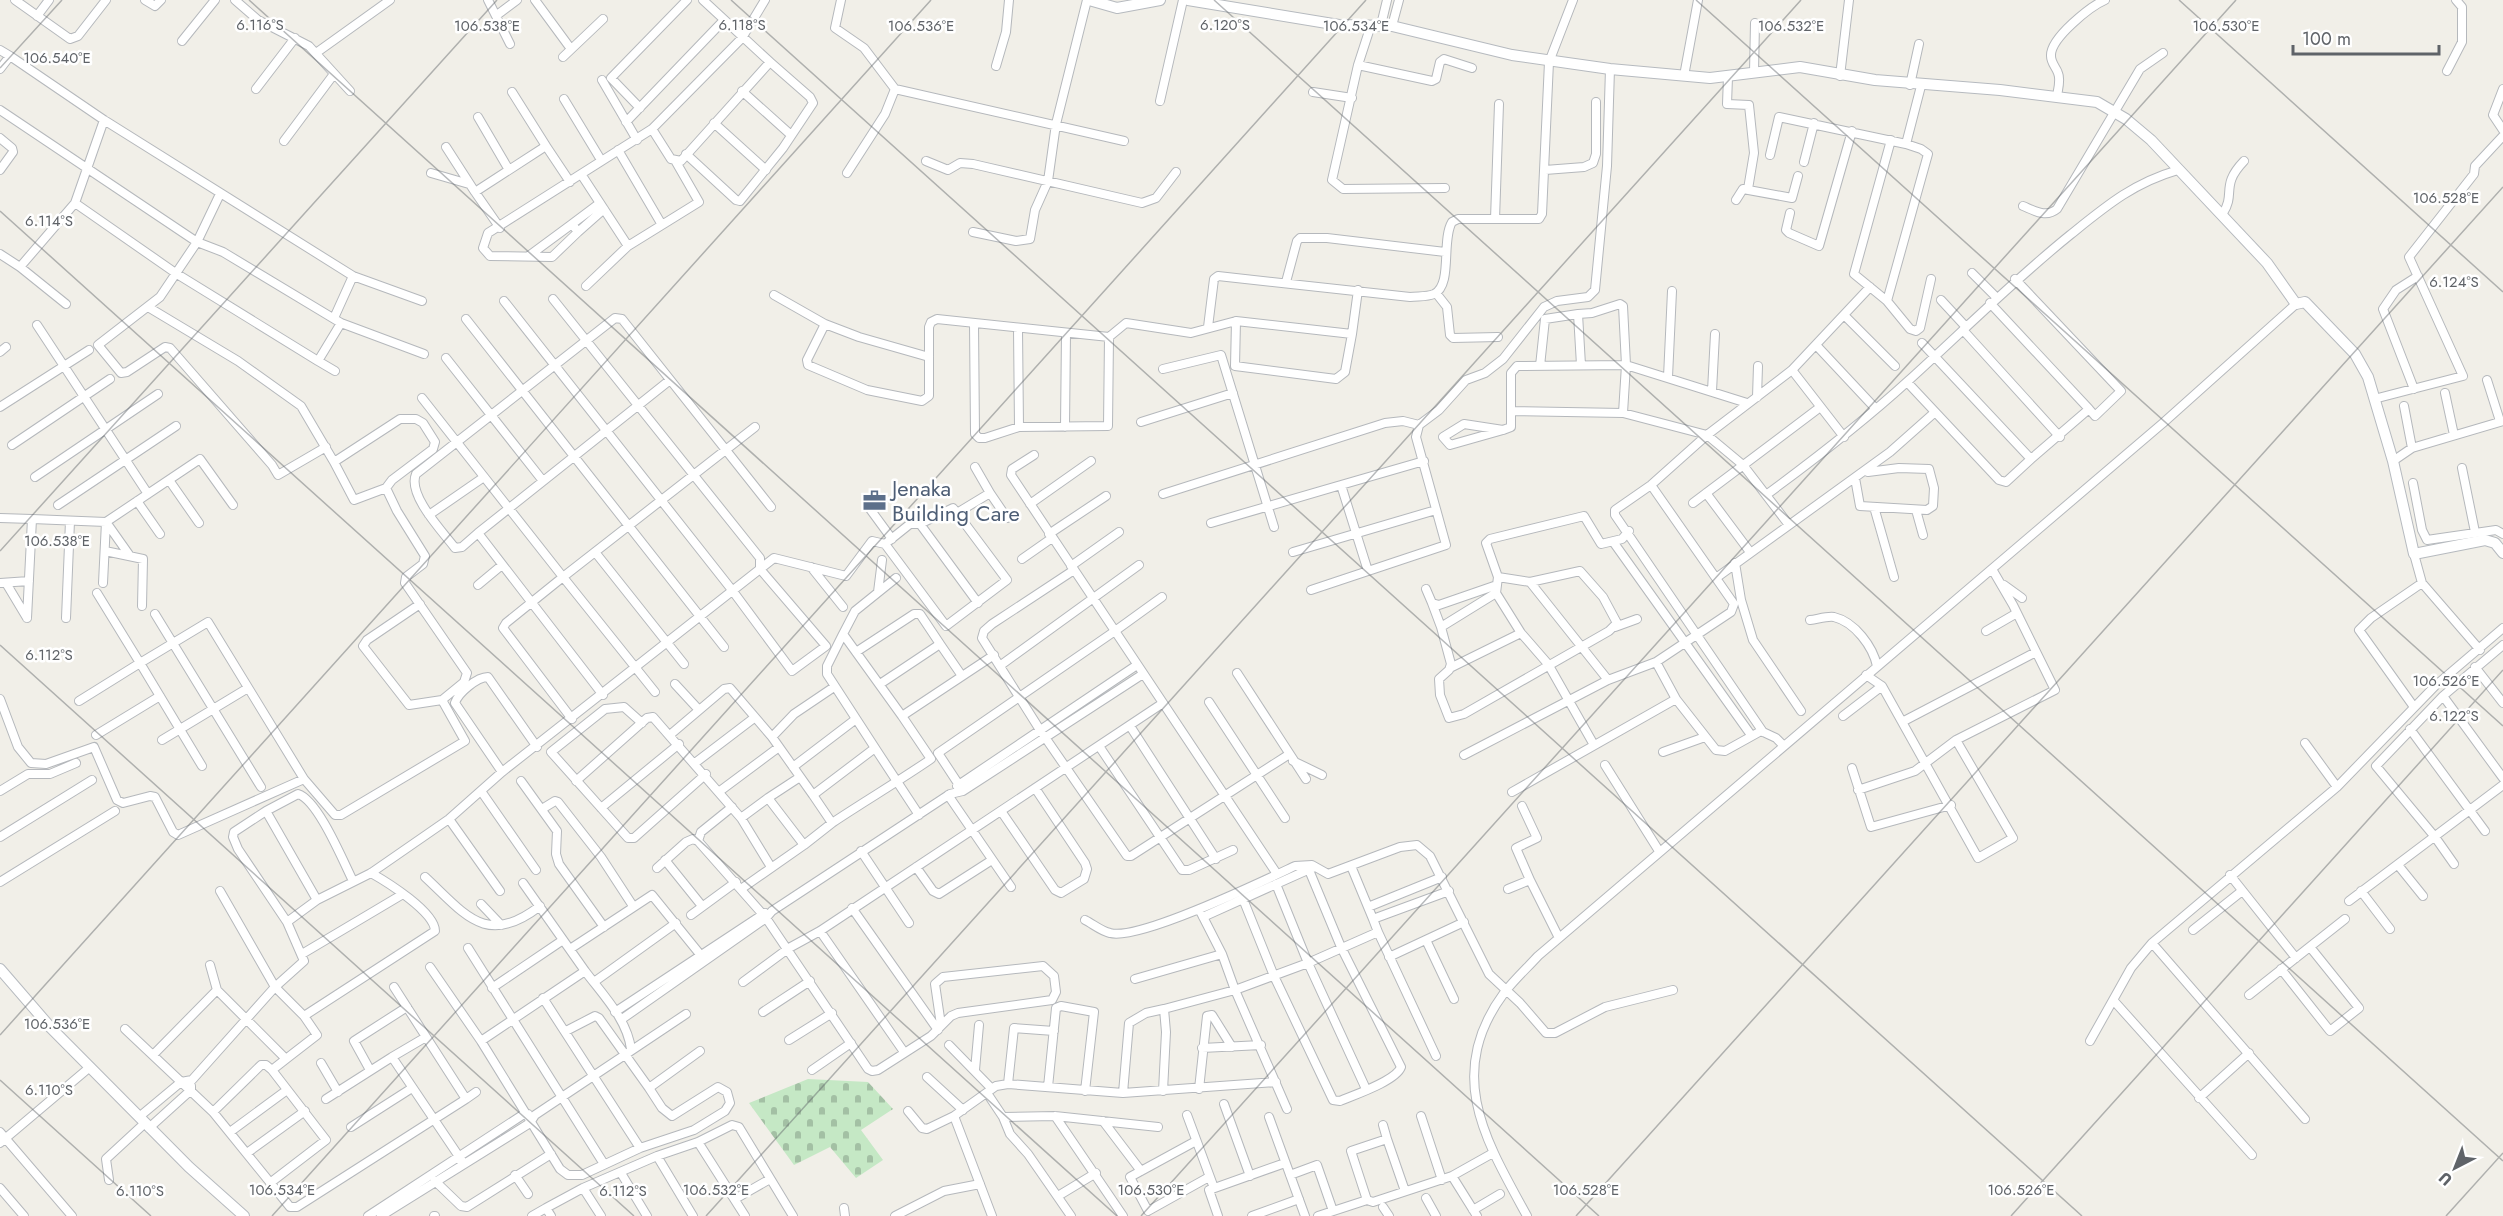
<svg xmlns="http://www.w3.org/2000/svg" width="2503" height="1216" font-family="Jost,sans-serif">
	<defs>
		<pattern id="cemetery-stones" width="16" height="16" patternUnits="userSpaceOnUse" patternTransform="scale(1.5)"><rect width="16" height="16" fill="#c5e8c5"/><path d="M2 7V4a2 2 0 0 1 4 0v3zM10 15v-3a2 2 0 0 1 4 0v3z" fill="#a3c0a4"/></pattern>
	</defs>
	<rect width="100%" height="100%" fill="#f1efe8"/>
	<path fill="url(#cemetery-stones)" d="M808 1079 868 1082 893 1109 861 1130 883 1160 856 1178 830 1147 794 1165 749 1103Z"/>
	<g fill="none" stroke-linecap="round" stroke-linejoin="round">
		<defs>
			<path id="street" d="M15 0 70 39 78 36 106 0
				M145 0 155 6 161 0
				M235 0 258 20 309 46 350 91
				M488 0 510 44
				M535 0 571 49
				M841 0 835 28 864 48 895 89 885 114 847 173
				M497 15 517 0
				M37 16 49 0
				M1371 25 1358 65 1332 180 1343 189 1445 188
				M1381 25 1387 0
				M1392 26 1399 0
				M182 41 215 0
				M0 50 10 56
				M316 53 390 0
				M563 57 603 19
				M1358 65 1432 81 1436 79 1440 62 1444 59 1472 68
				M996 66 1006 32 1009 0
				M0 69 10 56 104 120 75 203 20 267
				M2447 71 2462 42V7L2456 0
				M1754 72 1755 23
				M1684 76 1698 0
				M1840 76 1849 0
				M1728 77 1727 104 1749 105 1754 153 1748 189
				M602 80 637 140
				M1910 85 1919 44
				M256 89 295 38
				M895 89 1124 141
				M2503 89 2493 115 2503 130
				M742 91 791 135
				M512 92 546 146
				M1313 92 1352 98
				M2057 96C2058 89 2061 80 2058 73 2056 67 2051 63 2051 56 2050 38 2091 6 2105 0
				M564 99 601 160
				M1160 101 1183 0
				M640 108 611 78 687 0
				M0 110 197 242 223 252 341 323 424 354
				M478 117 509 170
				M104 120 353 276 422 301
				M626 122 724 20
				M714 123 766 170
				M652 129 742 38 765 0
				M0 138 12 148 13 152 0 170
				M1891 140 1854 274 1887 301 1928 154 1921 149 1906 144
				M284 141 334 74
				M446 147 475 192 546 146 570 182
				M618 150 662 225
				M686 154 736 200 740 201 783 148 813 103 810 97 770 62
				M1770 155 1779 117 1906 144 1921 86
				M926 161 948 170 960 163 973 164 1142 203 1156 198 1176 172
				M1804 162 1814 123
				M1545 170 1584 167 1593 163 1596 154V102
				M431 173 469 184
				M581 174 628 246
				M475 192 500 228
				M220 194 197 242 160 297 98 345 121 373 127 372 165 347 170 348 272 465 278 475 326 447
				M1736 200 1743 189 1792 198 1798 176
				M75 203 177 274 318 361 341 323
				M2023 206C2035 211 2046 218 2057 209L2140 69 2163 53
				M1790 213 1786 230 1789 233 1819 246 1852 131
				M2223 213C2236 193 2220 186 2244 161
				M1495 219 1499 104
				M572 224 600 203
				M578 232 604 209
				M973 232 1016 241 1030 239 1035 210 1048 181 1056 124 1087 0
				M0 254 20 267 66 304
				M530 255 572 224 578 232 552 257 490 256 483 248 488 233 652 129 671 159 681 161 770 62 703 0
				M1972 273 1996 297
				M2015 279 2121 391 2095 416 2089 409 2031 459
				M1286 282 1297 241 1300 238H1327L1445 252
				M586 286 628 246 699 202 676 162
				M1436 293 1447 307 1450 335 1453 338 1498 337
				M774 295 825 324 807 360 808 365 867 390 922 401 929 396V327L931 322 937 319 1109 337 1126 323 1191 333 1236 321 1352 334 1345 372 1336 379 1235 366 1236 321
				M1941 300 1966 327
				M504 301 732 590 792 671 826 646 760 569 774 558 846 576 872 541 885 544 910 524H920L953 508 957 513 990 493 1007 518
				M1887 301 1910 329 1916 331 1920 328 1931 279
				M1990 303 2089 409
				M1578 314 1592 313 1620 304 1623 306 1626 365 1623 413
				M1844 315 1895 366
				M334 318 353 276
				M466 319 724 647
				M974 323 975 434 979 438H985L1019 427
				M825 324 859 337 929 357
				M37 325 148 494
				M1208 327 1214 279 1218 276 1410 297C1418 296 1427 297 1434 294 1453 285 1441 240 1452 222L1458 219H1539L1542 214 1549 62 1573 0
				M1018 329 1019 427 1108 426 1109 337
				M1963 330 2060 437
				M1352 334 1358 290
				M1816 345 1875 408
				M0 352 6 347
				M446 358 543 481
				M318 361 335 371
				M1540 366 1545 319 1578 314 1581 365
				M1163 369 1221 355 1274 527
				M1792 370 1844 437
				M1668 377 1672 291
				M2487 380 2500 421
				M1907 382 1999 480 2006 482 2031 459 1922 343
				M2414 389 2383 309 2396 290 2418 276
				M1712 391 1715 334
				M2445 393 2454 435
				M1757 397 1758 366
				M422 398 563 577 506 623 503 628 572 719
				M2374 399 2463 376 2409 257 2474 174 2475 166 2503 136
				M2404 406 2412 448
				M0 407 89 350
				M1512 411 1623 413 1707 435 1743 465 1789 525
				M1141 422 1233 393
				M1065 427 1066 333
				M1503 430 1464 424 1443 437 1450 445 1503 430 1511 427V373L1517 366 1626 365 1747 403
				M12 445 110 379
				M2393 461 2412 448 2503 421
				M334 462 354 500 386 488
				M975 467 990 493
				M2462 468 2475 532
				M35 477 158 394
				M1855 478 1860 506 1927 510 1933 506 1934 488 1929 469 1899 468 1868 472
				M169 480 199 523
				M2413 483 2422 530 2427 540 2496 530 2503 534
				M1706 493 1750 552
				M1163 494 1385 423 1403 421 1419 425
				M1766 495C1815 459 1863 422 1908 381 1962 332 2013 281 2070 235 2106 206 2133 183 2178 170
				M137 501 160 534
				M1693 503 1819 408
				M1030 504 1091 461
				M58 505 176 426
				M1874 507 1894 577
				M870 509 892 539
				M1916 510 1923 535
				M429 515 484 477
				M0 518 32 519 27 618
				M32 519 106 522 103 583
				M1211 523 1341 485
				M920 524 978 603
				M478 533 462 547 455 548C443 532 407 495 416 474L615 318 622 319 771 507
				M1049 534 1106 496
				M1614 543 1751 735
				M885 544 946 626 1007 580 957 513
				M105 551 143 559 142 606
				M595 552 684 664
				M1293 552 1436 510
				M2414 554 2422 583 2480 650
				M130 556 106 522 200 459 233 505
				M1022 559 1052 538
				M1735 563 1741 600 1753 640 1801 711
				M1071 566 1119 532
				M811 567 843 607
				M1074 570 992 624 984 631 982 638 1040 730 1127 856H1131L1288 755
				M1368 571 1341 485 1424 461
				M1498 577 1496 593 1521 633 1548 664 1594 745
				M896 578 855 611 843 634 902 716 994 655
				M1716 578 1890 452 1934 413
				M0 583 29 581
				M6 583 27 618
				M478 585 502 565
				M2004 585 2022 598
				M1426 589 1432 603 1439 605 1494 586
				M1311 590 1446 545 1416 437 1419 425 1439 410 1466 380 1485 373 1503 359 1544 307 1557 301 1588 297 1595 290 1607 166 1610 69
				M878 592 882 560
				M1496 593 1441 627 1451 664 1449 670 1439 679 1440 695 1449 718 1464 714 1609 631 1617 623 1603 597 1580 571 1530 582
				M1162 597 1115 631 1277 874
				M1432 603 1441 627
				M420 604 367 640 363 646 409 705 442 700
				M155 614 261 787
				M66 618 70 521
				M1810 620C1818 619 1827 616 1834 617 1855 622 1873 647 1877 666
				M1615 627 1637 619
				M1986 631 2017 613
				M843 634 827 666V674L875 748
				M940 644 962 676
				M856 652 914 614H920L940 644 880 684
				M1001 665 1139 565
				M2475 667 2503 703
				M1450 668 1521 633
				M1237 673 1306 779
				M1866 675 1882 686 1978 858 2013 838 1956 740
				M1608 680 1530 582 1498 577 1486 543 1490 539 1584 516 1601 544 1622 539 1629 531
				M675 684 699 710
				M655 692 563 577 755 427
				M603 695 478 533 670 380
				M2443 696 2503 778
				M0 699 18 747 31 763 46 764 94 747 117 800 123 803 150 796 155 797 173 832 178 835 304 779 335 815H341L465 741 442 700 464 682 467 673 405 583 406 577 423 564 425 556 397 511 386 488 392 480 433 449 435 442 423 423 416 419H400L334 462 301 406 238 361 148 307
				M1676 699 1716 750 1725 751 1761 731 1776 738 1783 745
				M79 701 140 663 97 593
				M1209 702 1285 818
				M2414 707 2359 630 2371 618 2422 583
				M902 716 931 759C899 781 865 801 832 823L813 795 875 748 919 815
				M1843 716 1882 686
				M1902 722 2036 652
				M642 723 624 707 605 709 551 752 628 838H634L706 774
				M1130 726 1216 859
				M2410 729 2485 831
				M1763 732 1615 515V510L1651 485 1707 435 1792 370 1870 287
				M671 734 724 689 730 688 772 737 813 795
				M96 735 160 696
				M772 737 794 714 834 687
				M162 740 248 688
				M2305 743 2337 787
				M1099 746 1182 870H1189L1233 850
				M1663 752 1705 737
				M1464 755 1608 680 1656 662
				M1293 761 1322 775
				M695 763 754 718
				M1605 765 1659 851
				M202 766 140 663 208 622 304 779
				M793 767 856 719
				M1852 768 1871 827 1951 805
				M502 772 455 703C458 693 477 677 488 677L537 747
				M521 781 557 831 556 854 559 864 604 927
				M576 781 647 718 653 717 741 818 768 798 804 845 832 823
				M957 786 1137 665
				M1858 790 1915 771 1956 740 2055 690 2013 605 1992 569
				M0 791 28 774H50L76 763
				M481 791 536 870
				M720 791 779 747
				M963 791 938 753 1115 631 1011 475 1012 469 1034 455
				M1512 792 1676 699 1656 662 1731 612 1734 604 1651 485
				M948 795 1011 887
				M768 798 800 777
				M1522 806 1537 838 1516 848 1530 880
				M601 808 679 744
				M542 809 555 801 558 802 601 857 633 906
				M266 811 298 794C318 800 343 861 353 881
				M1001 811 1055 890 1061 893 1084 879 1087 869 1085 863 1035 788
				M741 818 771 867
				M449 819 500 891
				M0 837 92 780
				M698 841 701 832 732 807
				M861 851 909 923
				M665 860 702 906
				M2454 864 2435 837 2376 766 2443 696 2503 645
				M2398 865 2423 896
				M1351 866 1373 919
				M916 867 933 891 939 894 992 860
				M657 868 686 842 693 839 698 841 766 918 868 1069 872 1071 878 1070 931 1036 951 1016 958 1013 1052 1000 1056 992 1054 976 1043 966 943 977 935 984 941 1025
				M2230 875 2296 958
				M425 877C465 914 486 948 540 906
				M0 882 115 811
				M523 883 585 971
				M1276 884 1308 963 1366 1089
				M741 889 804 845
				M1508 889 1530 880 1559 938
				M220 891 275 987 304 1016
				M2361 891 2390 929
				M1243 899 1274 976 1333 1100 1340 1101C1354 1095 1396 1081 1401 1067L1341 947 1309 870
				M2349 901 2503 785
				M481 904 501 925
				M1368 907 1442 877
				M852 908 938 1030
				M1199 909 1222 954 1235 990 1287 1109
				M691 915 736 882
				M1203 917 1312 868
				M1085 920C1093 924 1101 931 1110 933 1139 941 1263 881 1295 866L1312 865 1328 874 1400 847 1417 845 1430 856 1489 974 1520 1003 1546 1033H1555L1605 1007 1673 990
				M287 922 317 900 371 873 449 819 502 772 760 569V558L553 299
				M2193 930 2242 891
				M820 931 904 1052
				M1378 932 1436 1056
				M1426 940 1454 999
				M2152 943 2305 1119
				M468 948 604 1164
				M570 949 652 895 703 958
				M302 954 403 894
				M1389 957 1464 922
				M210 965 217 990 286 1059 272 1070
				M430 967 481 1041 560 1169 568 1175H582L640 1148 694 1130 725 1111 730 1103 727 1092 718 1087 672 1116 662 1108 649 1088
				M2281 969 2330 1031 2359 1008 2310 947
				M1135 979 1222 954
				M594 982 676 923
				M743 982 789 948 820 931 1163 703
				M394 987 466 1099 476 1092
				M492 988 563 940
				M2249 995 2345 919
				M543 998 640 1148
				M2114 1001 2252 1155
				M1164 1009 1235 990 1308 963 1378 932 1373 919 1449 891
				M615 1012 765 913
				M763 1012 810 981
				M622 1019 766 918 772 911 950 794 963 791 1143 674
				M125 1029 213 1112 290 1207H297L466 1099
				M566 1031 595 1016 599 1018 649 1088 700 1051
				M789 1040 832 1013
				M481 1041 585 971C603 995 627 1019 631 1049
				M2090 1041 2131 968 2152 943 2337 787 2435 686 2503 628
				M949 1045 992 1089
				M1202 1048 1261 1045
				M153 1055 217 990
				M392 1057 426 1037
				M286 1059 317 1035 304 1016 435 931C435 912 387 882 371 873
				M321 1063 338 1092
				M370 1070 354 1041 407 1007
				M812 1070 851 1043
				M975 1070 979 1025
				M927 1077 963 1110
				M1008 1084 1014 1028 1054 1031
				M1048 1087 1056 1008 1061 1006 1094 1012 1085 1091
				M1199 1089 1207 1016 1212 1015 1232 1047
				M987 1093 1003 1117
				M1123 1093 1129 1023 1146 1013 1164 1009 1166 1032 1163 1091
				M2199 1098 2249 1053
				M326 1099 392 1057 464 1164
				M1224 1104 1250 1176
				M908 1111 922 1128 927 1129 954 1116
				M213 1112 261 1065H266L272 1070 326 1140 270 1183
				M1187 1115 1214 1188
				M1055 1116 1123 1216
				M1421 1116 1442 1180
				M139 1117 181 1082 192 1080 275 987 304 961 287 922 238 849 233 837 234 832 266 811 317 900
				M1269 1117 1305 1216
				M1103 1121 1141 1171
				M1383 1125 1387 1139
				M351 1127 412 1088
				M149 1128 191 1090V1086
				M0 1132 72 1216
				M230 1132 287 1090
				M1196 1141 1130 1177 1148 1211 1209 1177
				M698 1142 745 1216
				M0 1143 90 1067
				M247 1153 305 1111
				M657 1156 693 1216
				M621 1173 647 1216
				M515 1175 528 1194
				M1290 1175 1317 1165 1333 1211
				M109 1180 106 1159 145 1123
				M435 1181 461 1206 467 1207 551 1154
				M0 1188 24 1216
				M583 1188 601 1216
				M1058 1196 1096 1173
				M1426 1198 1436 1216
				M735 1199 770 1179
				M1367 1200 1351 1151 1387 1139 1405 1191
				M1383 1207 1389 1216
				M546 1208 583 1188 657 1156 698 1142 732 1125 739 1127 793 1216
				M844 1208 845 1216
				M1473 1210 1500 1194
				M368 1216 524 1114H528
				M381 1216 530 1123 535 1115 686 1014
				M434 1216H435
				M532 1216 546 1208 551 1216
				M895 1216 944 1191 980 1184
				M992 1216 954 1116 996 1086 1008 1084 1123 1093 1276 1082
				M1071 1216 1028 1154 1010 1134 1003 1117 1055 1116 1158 1127
				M1218 1216 1209 1190 1285 1163
				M1252 1216 1299 1199
				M1318 1216 1367 1200 1373 1202 1452 1176
				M1477 1216 1452 1176 1493 1153
				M1527 1216C1486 1141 1444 1074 1504 993 1514 980 1527 968 1538 956L2163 423 2296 304"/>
			<path id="secondary" d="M1089 0 1117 8 1160 0
				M1188 0 1339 25 1392 26 1512 55 1610 69 1710 78 1800 67 1875 80 2000 90 2097 102 2126 119 2151 140 2267 263 2296 304 2305 302 2355 354 2368 377 2393 461 2414 554 2485 540 2495 543 2503 553
				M0 969 51 1028 189 1167 244 1216"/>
		</defs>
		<use href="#street" stroke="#b5b8bc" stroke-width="10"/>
		<use href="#secondary" stroke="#b6babf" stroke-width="12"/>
		<use href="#street" stroke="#fff" stroke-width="8"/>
		<use href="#secondary" stroke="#fff" stroke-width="10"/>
	</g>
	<path fill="none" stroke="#5f6368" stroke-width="1.5" stroke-opacity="0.45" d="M249 0 1599 1216M731 0 2082 1216M1214 0 2503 1161M1696 0 2503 726M2179 0 2503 292M0 68 62 0M0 211 1117 1216M0 551 497 0M0 645 634 1216M0 1035 931 0M0 1080 151 1216M272 1216 1366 0M706 1216 1801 0M1141 1216 2236 0M1576 1216 2503 187M2011 1216 2503 670M2446 1216 2503 1153"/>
	<defs>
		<symbol id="office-bare" viewBox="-9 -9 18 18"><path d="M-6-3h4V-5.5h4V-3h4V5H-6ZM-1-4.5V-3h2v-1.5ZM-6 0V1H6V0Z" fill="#5c6f8a" stroke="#fff" stroke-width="2.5" paint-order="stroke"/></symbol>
	</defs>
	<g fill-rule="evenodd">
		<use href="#office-bare" x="858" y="484" width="33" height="33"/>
	</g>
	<g text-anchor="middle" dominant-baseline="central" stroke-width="5" stroke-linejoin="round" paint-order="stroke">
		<g font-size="22" fill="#4e5e75" stroke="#fff" text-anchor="start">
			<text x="892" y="488">Jenaka<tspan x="892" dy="25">Building Care</tspan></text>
		</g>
	</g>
	<g font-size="15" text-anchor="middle" fill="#5f6368" stroke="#fff" stroke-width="5" stroke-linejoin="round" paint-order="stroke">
		<text x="1225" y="30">6.120°S</text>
		<text x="260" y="30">6.116°S</text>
		<text x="742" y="30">6.118°S</text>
		<text x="487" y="31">106.538°E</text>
		<text x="921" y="31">106.536°E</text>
		<text x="1356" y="31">106.534°E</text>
		<text x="1791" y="31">106.532°E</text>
		<text x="2226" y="31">106.530°E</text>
		<text x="57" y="63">106.540°E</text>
		<text x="2446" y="203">106.528°E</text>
		<text x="49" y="226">6.114°S</text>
		<text x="2454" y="287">6.124°S</text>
		<text x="57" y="546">106.538°E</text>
		<text x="49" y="660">6.112°S</text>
		<text x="2446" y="686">106.526°E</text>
		<text x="2454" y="721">6.122°S</text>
		<text x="57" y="1029">106.536°E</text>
		<text x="49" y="1095">6.110°S</text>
		<text x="282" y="1195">106.534°E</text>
		<text x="716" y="1195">106.532°E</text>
		<text x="1151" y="1195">106.530°E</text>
		<text x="1586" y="1195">106.528°E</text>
		<text x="2021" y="1195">106.526°E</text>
		<text x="140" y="1196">6.110°S</text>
		<text x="623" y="1196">6.112°S</text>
	</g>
	<g transform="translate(2455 1168) rotate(222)" stroke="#ffffff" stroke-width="4.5" paint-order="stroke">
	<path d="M0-4.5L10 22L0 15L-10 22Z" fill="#5f6368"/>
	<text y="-9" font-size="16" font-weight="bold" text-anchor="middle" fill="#5f6368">U</text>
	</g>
	<path d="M2293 45v9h146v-9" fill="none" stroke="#5f6368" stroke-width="3"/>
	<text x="2302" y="45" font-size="18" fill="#5f6368" stroke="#ffffff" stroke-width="4.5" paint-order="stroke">100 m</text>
</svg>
